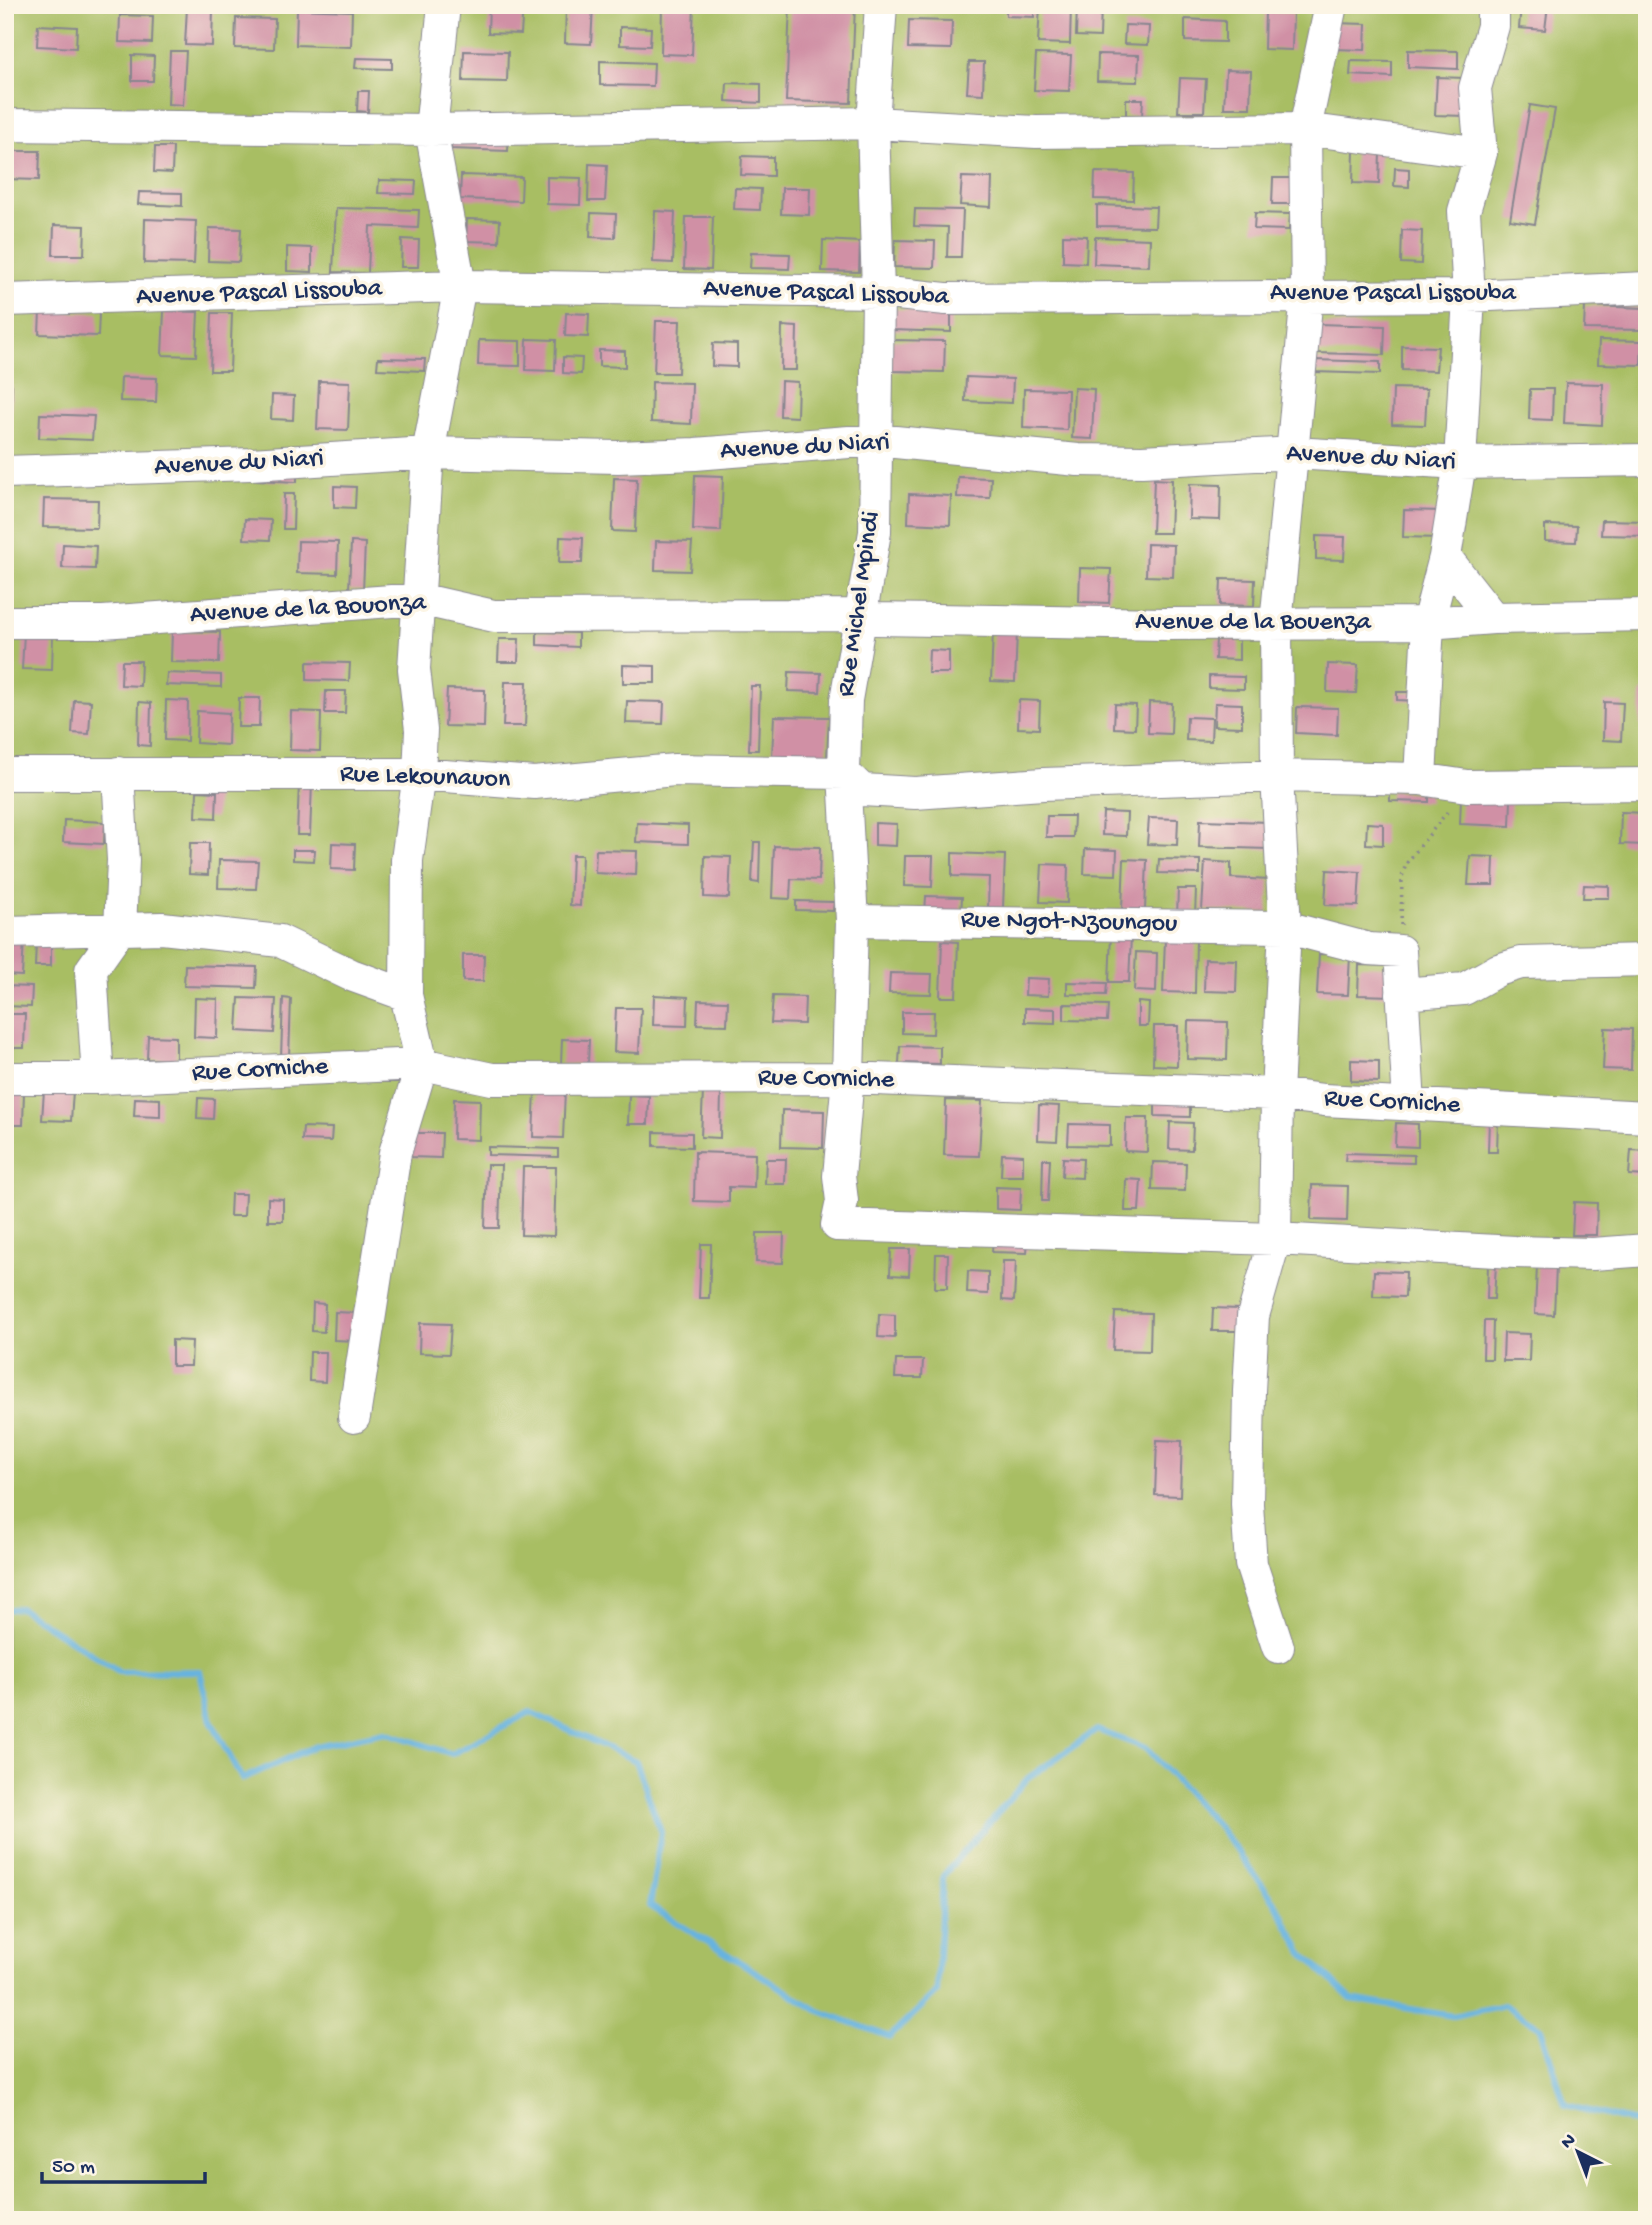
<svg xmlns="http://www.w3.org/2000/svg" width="1652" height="2225" font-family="'Gochi Hand',sans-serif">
	<rect width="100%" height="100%" fill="#fcf5e5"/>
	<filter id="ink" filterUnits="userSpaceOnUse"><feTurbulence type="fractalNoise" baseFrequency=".0143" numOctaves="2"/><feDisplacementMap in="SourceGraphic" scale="14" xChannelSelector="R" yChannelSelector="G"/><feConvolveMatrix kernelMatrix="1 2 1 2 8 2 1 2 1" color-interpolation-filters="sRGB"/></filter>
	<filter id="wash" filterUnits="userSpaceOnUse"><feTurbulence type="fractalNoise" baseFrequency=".00686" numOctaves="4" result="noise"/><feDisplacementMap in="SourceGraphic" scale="28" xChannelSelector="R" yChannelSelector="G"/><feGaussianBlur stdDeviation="1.57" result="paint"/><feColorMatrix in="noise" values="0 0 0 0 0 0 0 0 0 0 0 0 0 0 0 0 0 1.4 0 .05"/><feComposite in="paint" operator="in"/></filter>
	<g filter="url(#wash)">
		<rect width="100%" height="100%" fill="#f4dec0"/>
		<path fill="#a8be63" stroke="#627660" stroke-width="2" d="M5 5H1647V2220H5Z"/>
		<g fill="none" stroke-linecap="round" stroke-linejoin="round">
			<path stroke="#66b3e0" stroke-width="6" d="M5 1610 20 1608 120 1672 200 1671 211 1721 242 1779 316 1746 385 1732 452 1754 530 1712 636 1761 661 1832 650 1906 817 2010 890 2037 937 1992 943 1876 1028 1778 1097 1730 1146 1748 1222 1831 1275 1902 1303 1953 1351 1999 1453 2016 1504 2005 1541 2028 1565 2105 1647 2125"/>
		</g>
		<g id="blocks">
			<path fill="#d090a5" d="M489 5H523L521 34 488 33Z
				M566 5H593L591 44 565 43Z
				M662 5H694L692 55 661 54Z
				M790 5H855L851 103 786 101Z
				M943 5H964V10L942 9Z
				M1006 5H1034V17L1006 16Z
				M1040 5H1071L1070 44 1038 43Z
				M1077 5H1101L1100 37 1076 36Z
				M1521 5H1548L1545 30 1519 28Z
				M187 7 213 8 212 46 185 45Z
				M297 9 352 11 351 47 296 45Z
				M1265 12 1293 13 1292 50 1264 49Z
				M120 15 153 16 152 43 119 42Z
				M236 18 275 19 274 49 235 48Z
				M1185 19 1225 21V42L1185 41Z
				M909 20 952 21 951 49 908 48Z
				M1334 23 1366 24 1365 50 1333 49Z
				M38 25 77 27 76 48 37 46Z
				M1125 25 1149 26 1148 45 1124 44Z
				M620 27 651 28 650 46 620 45Z
				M1408 50 1458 51V69L1408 67Z
				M170 51H186L183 105 168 104Z
				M464 51 508 52 507 82 463 81Z
				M1036 54 1071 55 1069 91 1034 90Z
				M1098 54 1139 55 1138 82 1097 81Z
				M132 55 154 56 153 81H132Z
				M356 58 392 59V69L355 68Z
				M600 61 654 63 653 86 600 85Z
				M1351 61 1392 62V77L1350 75Z
				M969 62H984L983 94 967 93Z
				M1226 70 1251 71 1250 108H1224Z
				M1437 77 1465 78 1464 116 1435 115Z
				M1180 78 1206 79 1204 112H1178Z
				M727 83 761 84V103L726 101Z
				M358 91H369L368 112 357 111Z
				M1126 99H1143L1142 116H1126Z
				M1530 105 1555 109 1535 224 1510 220Z
				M451 134 509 135 508 151 451 149Z
				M155 147H173L172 173 154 172Z
				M5 151H40L39 180 5 179Z
				M1354 151 1380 152 1379 184 1353 183Z
				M742 156 773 157V176L741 175Z
				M589 164 607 165 605 201H588Z
				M1395 168 1409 169V187L1394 186Z
				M1095 172 1134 173 1133 200 1094 199Z
				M461 175 522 177 521 201 460 199Z
				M547 177 581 178 580 205 547 204Z
				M962 177 992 178 991 207 960 205Z
				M1273 178H1296L1295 204H1272Z
				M379 180 416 181 415 194 378 193Z
				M735 188 761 189 760 210 734 209Z
				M782 188H810L809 215 781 214Z
				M139 192 182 193V206L138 204Z
				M1097 205 1156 207 1155 227 1097 226Z
				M336 208 419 210 418 228 370 226 368 273 333 272Z
				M915 209 963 210 961 257H947L948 227 914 226Z
				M655 211 675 212 673 263 653 262Z
				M591 213 616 214 615 238 590 237Z
				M1255 213 1290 214 1289 230 1254 229Z
				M686 217H713L711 270 684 269Z
				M145 219 196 221 194 264 144 263Z
				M467 219 500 220 499 242 466 241Z
				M54 225 85 226 84 255H53Z
				M209 228 241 229 239 262 208 261Z
				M1402 230 1422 231 1421 264 1401 263Z
				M1063 235 1087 236 1086 263 1063 262Z
				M1095 237 1150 239 1149 266 1094 264Z
				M402 239 419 240 418 267H401Z
				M823 240 860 242 859 272 822 271Z
				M895 240 935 241 934 268 894 267Z
				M287 247 312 248V272L287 271Z
				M751 253 790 254 789 269 750 268Z
				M1585 306 1646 308 1645 330 1584 329Z
				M892 309 951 311V332L892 330Z
				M40 311 99 313 98 336 39 334Z
				M164 311 198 312 196 356 162 355Z
				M212 313H232L230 371H210Z
				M566 313 589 314 588 337 565 336Z
				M656 321H680L678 373H654Z
				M1318 324 1385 326 1384 355 1317 353Z
				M782 326 797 327 796 370H781Z
				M527 339 556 340 555 371 526 370Z
				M479 340 520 341V366L478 365Z
				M892 340 945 341 944 372 891 371Z
				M1599 340 1642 341 1641 365 1598 364Z
				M713 343 737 344V367L712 366Z
				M1402 346 1438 347 1436 371 1402 370Z
				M599 350 625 351V367L599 366Z
				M563 357 582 358 581 374 563 373Z
				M378 358 425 359 424 371 377 369Z
				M1314 360 1380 362V374L1314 372Z
				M121 377 157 378 156 402 120 401Z
				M966 377 1013 379 1012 403 965 401Z
				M319 381 350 382 348 430 317 429Z
				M781 381 798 382 797 417 780 416Z
				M652 382 692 383 691 424 651 422Z
				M1566 383 1603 384 1602 425 1564 423Z
				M5 384 12 385 10 433H5Z
				M1074 388 1094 389 1092 439 1072 438Z
				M1393 388 1427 389 1425 425 1392 424Z
				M1024 389 1068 390 1067 430 1023 428Z
				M1530 389H1553L1552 420 1529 419Z
				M272 395 294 396 293 420 271 419Z
				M40 414 94 416 92 440 39 438Z
				M258 473 297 474V482L257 480Z
				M695 475 723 476 721 531 693 530Z
				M958 477 991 478 990 498 957 497Z
				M614 478 637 479 635 532 612 531Z
				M1154 479 1172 480 1170 533H1152Z
				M1190 484 1221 485 1220 520 1189 519Z
				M334 486 356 487 355 508 334 507Z
				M284 494H294L293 529H283Z
				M909 494 951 496 950 525 908 523Z
				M44 499 98 500 97 528 43 527Z
				M1404 510 1443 511 1441 538 1403 537Z
				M5 513H9L8 539H5Z
				M245 519 271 520 270 540 244 539Z
				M1602 520 1647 521V536L1601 535Z
				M1545 525 1577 526 1576 542 1545 541Z
				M1316 536 1345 537 1344 560 1316 559Z
				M560 537 583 538 582 563H559Z
				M298 541 338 542 337 574 297 573Z
				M656 541 692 542 690 571 655 570Z
				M351 542 365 543 363 591 349 590Z
				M63 544 96 546 95 569 62 568Z
				M1147 544 1174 545 1173 577 1146 576Z
				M5 550H11L10 590H5Z
				M1080 568 1111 569 1109 603 1079 602Z
				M1221 579 1255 580 1254 606 1220 605Z
				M172 631 220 632 219 663 171 662Z
				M993 631 1017 632 1015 682 991 681Z
				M537 632 578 633V647L537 645Z
				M24 633 53 634 52 670 22 669Z
				M499 639H519L518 662H498Z
				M1216 639 1239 640V660L1215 659Z
				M929 650 949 651V673H928Z
				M122 661H141L140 686 121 685Z
				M307 662 350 663 349 681 307 680Z
				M1328 664 1358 665 1356 693 1327 692Z
				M623 665 655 666V683H623Z
				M789 672 821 673 820 692 788 691Z
				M167 673 221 675V687L166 685Z
				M1209 676 1244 677V689L1209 688Z
				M505 682H527L525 726H503Z
				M751 686H760L758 750H749Z
				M447 689 485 690 484 727 445 726Z
				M326 691H346L345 713H325Z
				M1641 691H1647V725H1640Z
				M1397 692H1421L1420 701 1397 700Z
				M239 698H260L259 727H238Z
				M74 700 91 701 89 734 72 733Z
				M166 700 188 701 187 741 165 740Z
				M1019 700 1040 701 1039 729 1018 728Z
				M627 701 664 702 663 724 626 723Z
				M139 702 151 703 150 746 138 745Z
				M1149 702 1172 703 1171 734 1148 733Z
				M1604 702 1623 703 1621 741 1603 740Z
				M1215 703 1242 704V727L1214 726Z
				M1115 704 1136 705 1135 729 1114 728Z
				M1297 707 1338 708 1337 735 1296 733Z
				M197 711 229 713 228 745 196 743Z
				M291 711 321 712 320 751 290 750Z
				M774 716 829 717 827 758 772 756Z
				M1187 717 1212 718 1211 741 1186 740Z
				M299 783H312L310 835H297Z
				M197 791 217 792 216 818 196 817Z
				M1390 791 1429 793V802L1390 801Z
				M1461 798 1511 800 1510 826 1460 824Z
				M1103 812 1127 813 1126 836 1102 835Z
				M1621 812 1646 813 1645 845 1620 844Z
				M1047 816H1074L1073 837H1046Z
				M1149 818 1178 819 1177 845 1147 844Z
				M64 820 105 822 104 844 63 842Z
				M1200 820 1270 822 1269 849 1199 847Z
				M637 823 688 825V844L636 842Z
				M875 823 897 824 896 846 875 845Z
				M1367 823 1383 824V845L1366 844Z
				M754 842H760L759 883 752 882Z
				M190 843H209L208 875 189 874Z
				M332 843 355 844 354 870 331 869Z
				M774 846 820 847 819 880 791 879 790 899 772 898Z
				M1085 849 1117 850 1116 875 1084 874Z
				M293 850H315L314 861 293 860Z
				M596 850 637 851 636 875 595 873Z
				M952 853 1005 855 1003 908H988L989 877 952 876Z
				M572 855H582L580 906 570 905Z
				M705 856 731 857 729 898 704 897Z
				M905 856H933L932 887 904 886Z
				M1470 856 1494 857 1493 885H1468Z
				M1124 859 1147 860 1145 910 1122 909Z
				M1159 859 1200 860V874L1158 873Z
				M219 860 258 861 256 889 218 888Z
				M1205 861 1231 863V878L1270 880 1268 913 1202 910Z
				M1042 864 1068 865 1067 903 1040 902Z
				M1327 870 1360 872 1358 906 1325 905Z
				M1584 885 1609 886V898H1583Z
				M1178 889H1196L1195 916H1177Z
				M926 896 962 897 961 914 925 913Z
				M796 901 834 902 833 911 796 910Z
				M1111 935 1131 936 1129 982H1109Z
				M5 938 24 939 22 976 5 975Z
				M1165 939 1196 940 1195 993 1163 992Z
				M942 941 958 942 956 997H940Z
				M36 942 51 943V966H35Z
				M1136 952 1157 953 1156 992 1134 991Z
				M1319 954 1350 955 1348 995 1317 994Z
				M463 955H484L483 981H463Z
				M1205 959 1237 960 1236 992 1204 991Z
				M185 965 257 967 256 988 184 986Z
				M1359 965 1394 966 1393 996 1358 995Z
				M890 973 932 974 931 994 889 993Z
				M1026 978 1049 979 1048 996 1025 995Z
				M1067 982 1107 983 1106 995 1067 994Z
				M5 986 32 987 31 1007 5 1006Z
				M654 995 688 997 687 1026 653 1025Z
				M773 996 805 997 804 1024 771 1023Z
				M195 998 218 999 217 1038 194 1037Z
				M239 998 276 999 274 1033 237 1031Z
				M283 998 291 999 289 1058H281Z
				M698 1000 728 1001 727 1025 697 1024Z
				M1138 1002 1149 1003 1148 1026H1138Z
				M1064 1004 1108 1005 1107 1021 1064 1020Z
				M616 1008H641L639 1053 614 1052Z
				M1025 1008 1055 1009V1023L1025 1022Z
				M902 1012H934L933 1034 902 1033Z
				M5 1014H25L24 1048H5Z
				M1188 1021 1228 1022 1227 1060 1187 1059Z
				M1154 1026H1178L1177 1066 1153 1065Z
				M1605 1028 1632 1029 1631 1070 1603 1069Z
				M148 1036 176 1037V1060L147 1059Z
				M562 1039 589 1040 588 1065 561 1064Z
				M900 1046 940 1047V1064L899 1063Z
				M1351 1060 1379 1061V1082L1351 1081Z
				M44 1090 73 1091 71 1121 42 1120Z
				M535 1090 565 1091 563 1138 533 1137Z
				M5 1091H24L23 1125H5Z
				M703 1091 721 1092 720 1138 701 1137Z
				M1155 1094 1190 1095V1117L1155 1116Z
				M629 1095 649 1096 648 1124H628Z
				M135 1098 160 1099V1117L134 1116Z
				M198 1098 214 1099 213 1119 197 1118Z
				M454 1099 480 1100 479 1140 453 1139Z
				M946 1100 982 1101 979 1156 944 1155Z
				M1039 1105 1059 1106 1057 1141 1038 1140Z
				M782 1110 824 1111 823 1148 781 1147Z
				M1126 1118H1148L1147 1152 1125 1151Z
				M1489 1119H1498L1497 1152H1488Z
				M1170 1122 1193 1123 1192 1150 1169 1149Z
				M1396 1123 1418 1124V1147L1395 1146Z
				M1069 1124 1110 1125V1146L1068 1145Z
				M303 1127 332 1128 331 1141 302 1140Z
				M654 1132 692 1133V1147L654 1146Z
				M413 1133H442L441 1158 411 1157Z
				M488 1147 558 1149V1157L488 1155Z
				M1631 1150 1647 1151V1176L1629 1175Z
				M5 1151 11 1152 10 1168H5Z
				M695 1152 755 1154 754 1188 729 1187V1202L694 1201Z
				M1346 1153 1414 1155V1163L1345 1161Z
				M1002 1154 1023 1155V1176H1001Z
				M1063 1158 1083 1159 1082 1178 1062 1177Z
				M766 1159H786L785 1184H765Z
				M1043 1159H1050L1048 1201H1042Z
				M1153 1162 1186 1163 1185 1191 1152 1190Z
				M487 1165H501L499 1228H485Z
				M523 1167H556L554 1236 521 1235Z
				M1126 1179 1141 1180 1139 1211H1125Z
				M1312 1185 1348 1186 1347 1221 1311 1220Z
				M996 1187 1021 1188 1020 1210 996 1209Z
				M231 1194H245L244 1216H230Z
				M268 1198 283 1199V1221H268Z
				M1574 1202 1597 1203 1596 1235H1572Z
				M757 1233H784L783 1263 756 1262Z
				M993 1238 1028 1239 1027 1253 992 1252Z
				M701 1244H711L709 1298H699Z
				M891 1249H910L909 1276 890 1275Z
				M936 1254H948L947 1288H935Z
				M1003 1261H1016L1014 1301 1002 1300Z
				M1488 1263H1496L1494 1299H1487Z
				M1537 1265 1556 1266 1554 1315 1535 1314Z
				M968 1271 988 1272V1294L967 1293Z
				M1374 1271 1406 1272 1405 1297 1373 1296Z
				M313 1303 325 1304 324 1332 312 1331Z
				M1213 1308 1239 1309 1238 1331H1212Z
				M335 1312 357 1313 356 1341 334 1340Z
				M1115 1312 1151 1313 1150 1351 1113 1350Z
				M879 1314 895 1315V1338L878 1337Z
				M1484 1321H1493L1492 1359H1483Z
				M420 1323 451 1324 449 1354 419 1353Z
				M1504 1333 1530 1334 1529 1361H1503Z
				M172 1340 192 1341 191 1366H172Z
				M310 1352H326L325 1382 309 1381Z
				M896 1360H923L922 1378H895Z
				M1157 1440 1182 1441 1180 1496 1155 1495Z"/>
		</g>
	</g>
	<g filter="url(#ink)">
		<use href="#blocks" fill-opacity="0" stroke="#88868f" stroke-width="2"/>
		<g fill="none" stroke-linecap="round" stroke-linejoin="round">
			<defs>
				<path id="minor" d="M881 5 873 123 878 292 875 532 846 700 844 773 852 921 848 1078 839 1176 842 1201 837 1225 1275 1239 1515 1252 1593 1254 1647 1250
					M5 125 431 130 873 123 1036 132 1305 129 1481 153
					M5 300 460 286 878 292 946 299 1469 296 1647 288
					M5 472 251 464 428 453 618 457 695 454 875 440 1078 460 1142 461 1294 453 1460 463 1647 460
					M1445 557 1493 618
					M5 622H103L419 599 494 616 861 615 875 619 1165 624 1428 623 1493 618 1647 615
					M5 774H419L534 783 675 770 844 773 862 790 915 793 1043 784 1277 776 1420 779 1467 786 1647 784
					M1420 779 1428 623 1445 557 1460 463 1469 296 1464 211 1481 153 1475 88 1493 26V5
					M852 921 1285 927 1369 949 1400 951 1409 1105
					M5 932 162 928 280 941 351 975 406 995
					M1402 994 1464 989 1498 970 1521 963 1647 960
					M5 1078H98L422 1064 492 1079 848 1078 1277 1094 1324 1100 1647 1117
					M98 1078 91 970 120 929 123 860 118 773
					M354 1417 395 1153 422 1064 406 995 407 860 419 774 421 730 414 669 428 453 460 286 431 130 444 5
					M1278 1647 1251 1564 1247 1504 1249 1391 1253 1316 1275 1239 1277 1094 1285 927 1277 776 1276 624 1307 295 1305 129 1331 5"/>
			</defs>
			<use href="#minor" stroke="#88868f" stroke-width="34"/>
			<path stroke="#88868f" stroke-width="3.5" stroke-dasharray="2 5" stroke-linecap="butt" d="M1401 925 1402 877 1406 864 1448 811"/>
			<use href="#minor" stroke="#fff" stroke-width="32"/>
		</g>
	</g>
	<g text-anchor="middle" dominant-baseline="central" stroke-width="7" stroke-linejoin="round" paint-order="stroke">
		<g font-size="26" fill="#1b2f5e" stroke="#fcf5e5">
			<text transform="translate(259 294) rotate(-2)">Avenue Pascal Lissouba</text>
			<text transform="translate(826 294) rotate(2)">Avenue Pascal Lissouba</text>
			<text x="1393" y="294">Avenue Pascal Lissouba</text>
			<text transform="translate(805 448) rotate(-3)">Avenue du Niari</text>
			<text transform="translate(1371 459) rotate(3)">Avenue du Niari</text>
			<text transform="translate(239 464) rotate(-3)">Avenue du Niari</text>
			<text transform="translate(860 604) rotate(-82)">Rue Michel Mpindi</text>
			<text transform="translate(308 610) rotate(-3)">Avenue de la Bouonza</text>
			<text x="1253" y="623">Avenue de la Bouenza</text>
			<text transform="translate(425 778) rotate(2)">Rue Lekounauon</text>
			<text transform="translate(1069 923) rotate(1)">Rue Ngot-Nzoungou</text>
			<text transform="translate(260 1071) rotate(-3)">Rue Corniche</text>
			<text transform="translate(826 1080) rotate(1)">Rue Corniche</text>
			<text transform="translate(1392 1103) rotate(3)">Rue Corniche</text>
		</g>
	</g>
	<rect width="1652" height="2225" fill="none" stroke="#fcf5e5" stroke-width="28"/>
	<g transform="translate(1578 2152) rotate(318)" stroke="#fcf5e5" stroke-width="5" paint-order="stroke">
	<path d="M0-5L12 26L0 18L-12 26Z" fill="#1b2f5e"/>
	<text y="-10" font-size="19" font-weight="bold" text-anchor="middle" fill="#1b2f5e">N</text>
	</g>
	<path d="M42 2172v10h163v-10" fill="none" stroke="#1b2f5e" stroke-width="3.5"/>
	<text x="52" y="2172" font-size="21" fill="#1b2f5e" stroke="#fcf5e5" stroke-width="5" paint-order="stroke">50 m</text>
</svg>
